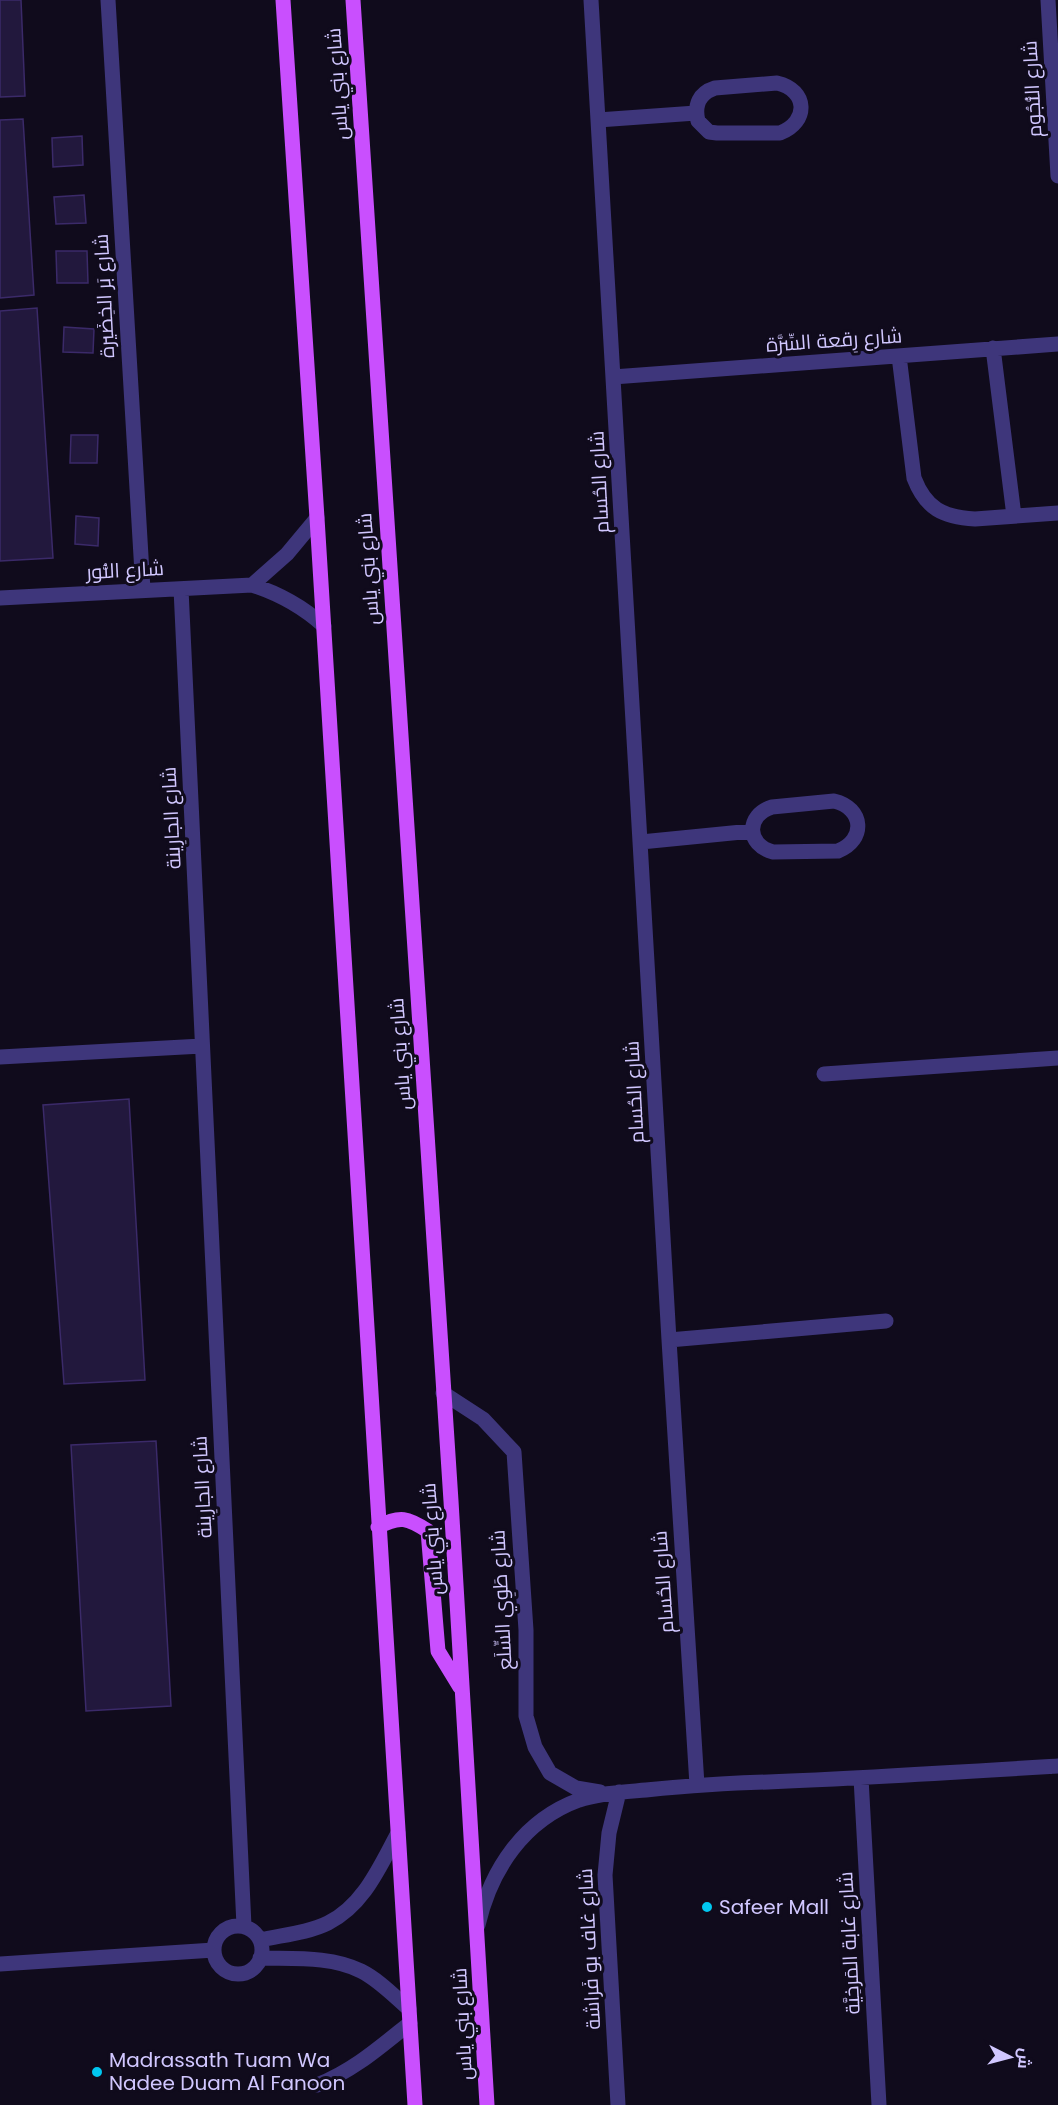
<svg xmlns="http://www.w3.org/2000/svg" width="1058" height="2105" font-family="Poppins,Cairo,sans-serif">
	<rect width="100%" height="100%" fill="#100b1c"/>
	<path fill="#22183d" stroke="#3b2a69" stroke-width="1.5" d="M0 0H21L25 96 0 97Z
		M23 119 34 295 0 298V120Z
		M82 136 83 165 53 167 52 138Z
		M84 195 86 223 56 224 54 197Z
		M56 251H87L88 283H57Z
		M37 308 53 558 0 561V311Z
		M64 327 94 329 93 353 63 352Z
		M71 435H98L97 463H70Z
		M76 516 99 518 98 546 75 544Z
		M129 1099 145 1380 64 1384 43 1105Z
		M156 1441 171 1706 86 1711 71 1445Z"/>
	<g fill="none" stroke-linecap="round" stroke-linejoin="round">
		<path stroke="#3e367b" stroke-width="15" d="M108 0 143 590
			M591 0 669 1340 697 1785
			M1048 0 1058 176
			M777 83C808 90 809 122 780 133H717L709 132 698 121C694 105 699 93 715 88Z
			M598 120 696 113
			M993 348 1014 516
			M899 356 914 478C926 509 943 517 975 519L1058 513
			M613 377 1058 344
			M252 585 287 554 317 518
			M181 589 244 1926
			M0 598 252 585C280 594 302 606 324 626
			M834 801C864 808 866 840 838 851L773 852C746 845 746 815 772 807Z
			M641 842 752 831
			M0 1057 202 1046
			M824 1074 1058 1058
			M669 1340 886 1321
			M443 1393 483 1419 514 1452 526 1630V1716L535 1747 550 1773 576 1788 600 1792
			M861 1778 879 2105
			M478 1925C491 1869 524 1820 579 1800 601 1793 624 1792 646 1790 687 1786 728 1783 768 1782 865 1778 961 1772 1058 1766
			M214 1950a24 24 0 1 1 48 0a24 24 0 1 1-48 0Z
			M260 1940C282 1935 308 1933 328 1923 364 1905 380 1866 398 1833
			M260 1958C294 1959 331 1956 361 1971 379 1980 394 1996 409 2009
			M0 1964 214 1950
			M317 2085C353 2071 380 2047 410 2023
			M618 2105 605 1875 609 1833 619 1792"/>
		<path stroke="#c94ffe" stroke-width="15" d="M283 0 317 518 415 2105
			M353 0 451 1501 487 2105
			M378 1527C400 1515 408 1518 428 1531L438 1651 460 1687"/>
	</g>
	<g fill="#01c7f0" stroke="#100b1c" stroke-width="2">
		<circle cx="707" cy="1907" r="6"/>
		<circle cx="97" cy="2072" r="6"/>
	</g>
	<g text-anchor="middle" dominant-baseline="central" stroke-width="6" stroke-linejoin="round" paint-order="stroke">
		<g font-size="20" fill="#d1c7ff" stroke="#100b1c">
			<text transform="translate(337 84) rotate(-94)">شارع بني ياس</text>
			<text transform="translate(1032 89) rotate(-93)">شارع النُّجُوم</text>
			<text transform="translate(104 296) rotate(-93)">شارع بَر الخِضَيرة</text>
			<text transform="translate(834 340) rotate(-4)">شارع رِقعة السِّرَّة</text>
			<text transform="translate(599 482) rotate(-93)">شارع الحُسام</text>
			<text transform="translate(368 569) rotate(-94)">شارع بني ياس</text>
			<text transform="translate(125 570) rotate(-3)">شارع النُّور</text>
			<text transform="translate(171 818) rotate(-93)">شارع الجارِينة</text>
			<text transform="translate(400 1054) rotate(-94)">شارع بني ياس</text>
			<text transform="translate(634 1092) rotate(-93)">شارع الحُسام</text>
			<text transform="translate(202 1487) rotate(-93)">شارع الجارِينة</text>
			<text transform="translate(432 1539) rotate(-94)">شارع بني ياس</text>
			<text transform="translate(663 1582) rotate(-94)">شارع الحُسام</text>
			<text transform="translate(501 1600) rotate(-93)">شارع طَوِي السِّلَع</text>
			<text transform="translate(849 1943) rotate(-93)">شارع غابة المَرخِيَّة</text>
			<text transform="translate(589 1949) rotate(-93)">شارع غاف بو فَراشة</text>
			<text transform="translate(462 2024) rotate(-93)">شارع بني ياس</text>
		</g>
		<g font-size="20" fill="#d1c7ff" stroke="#100b1c" text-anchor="start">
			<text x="719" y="1907">Safeer Mall</text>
			<text x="109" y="2060">Madrassath Tuam Wa<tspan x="109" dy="23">Nadee Duam Al Fanoon</tspan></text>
		</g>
	</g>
	<g transform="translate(1010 2057) rotate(96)" stroke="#100b1c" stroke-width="4.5" paint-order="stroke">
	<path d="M0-4.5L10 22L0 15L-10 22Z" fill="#d1c7ff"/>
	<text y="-9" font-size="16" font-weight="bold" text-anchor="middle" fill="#d1c7ff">ش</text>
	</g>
</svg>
